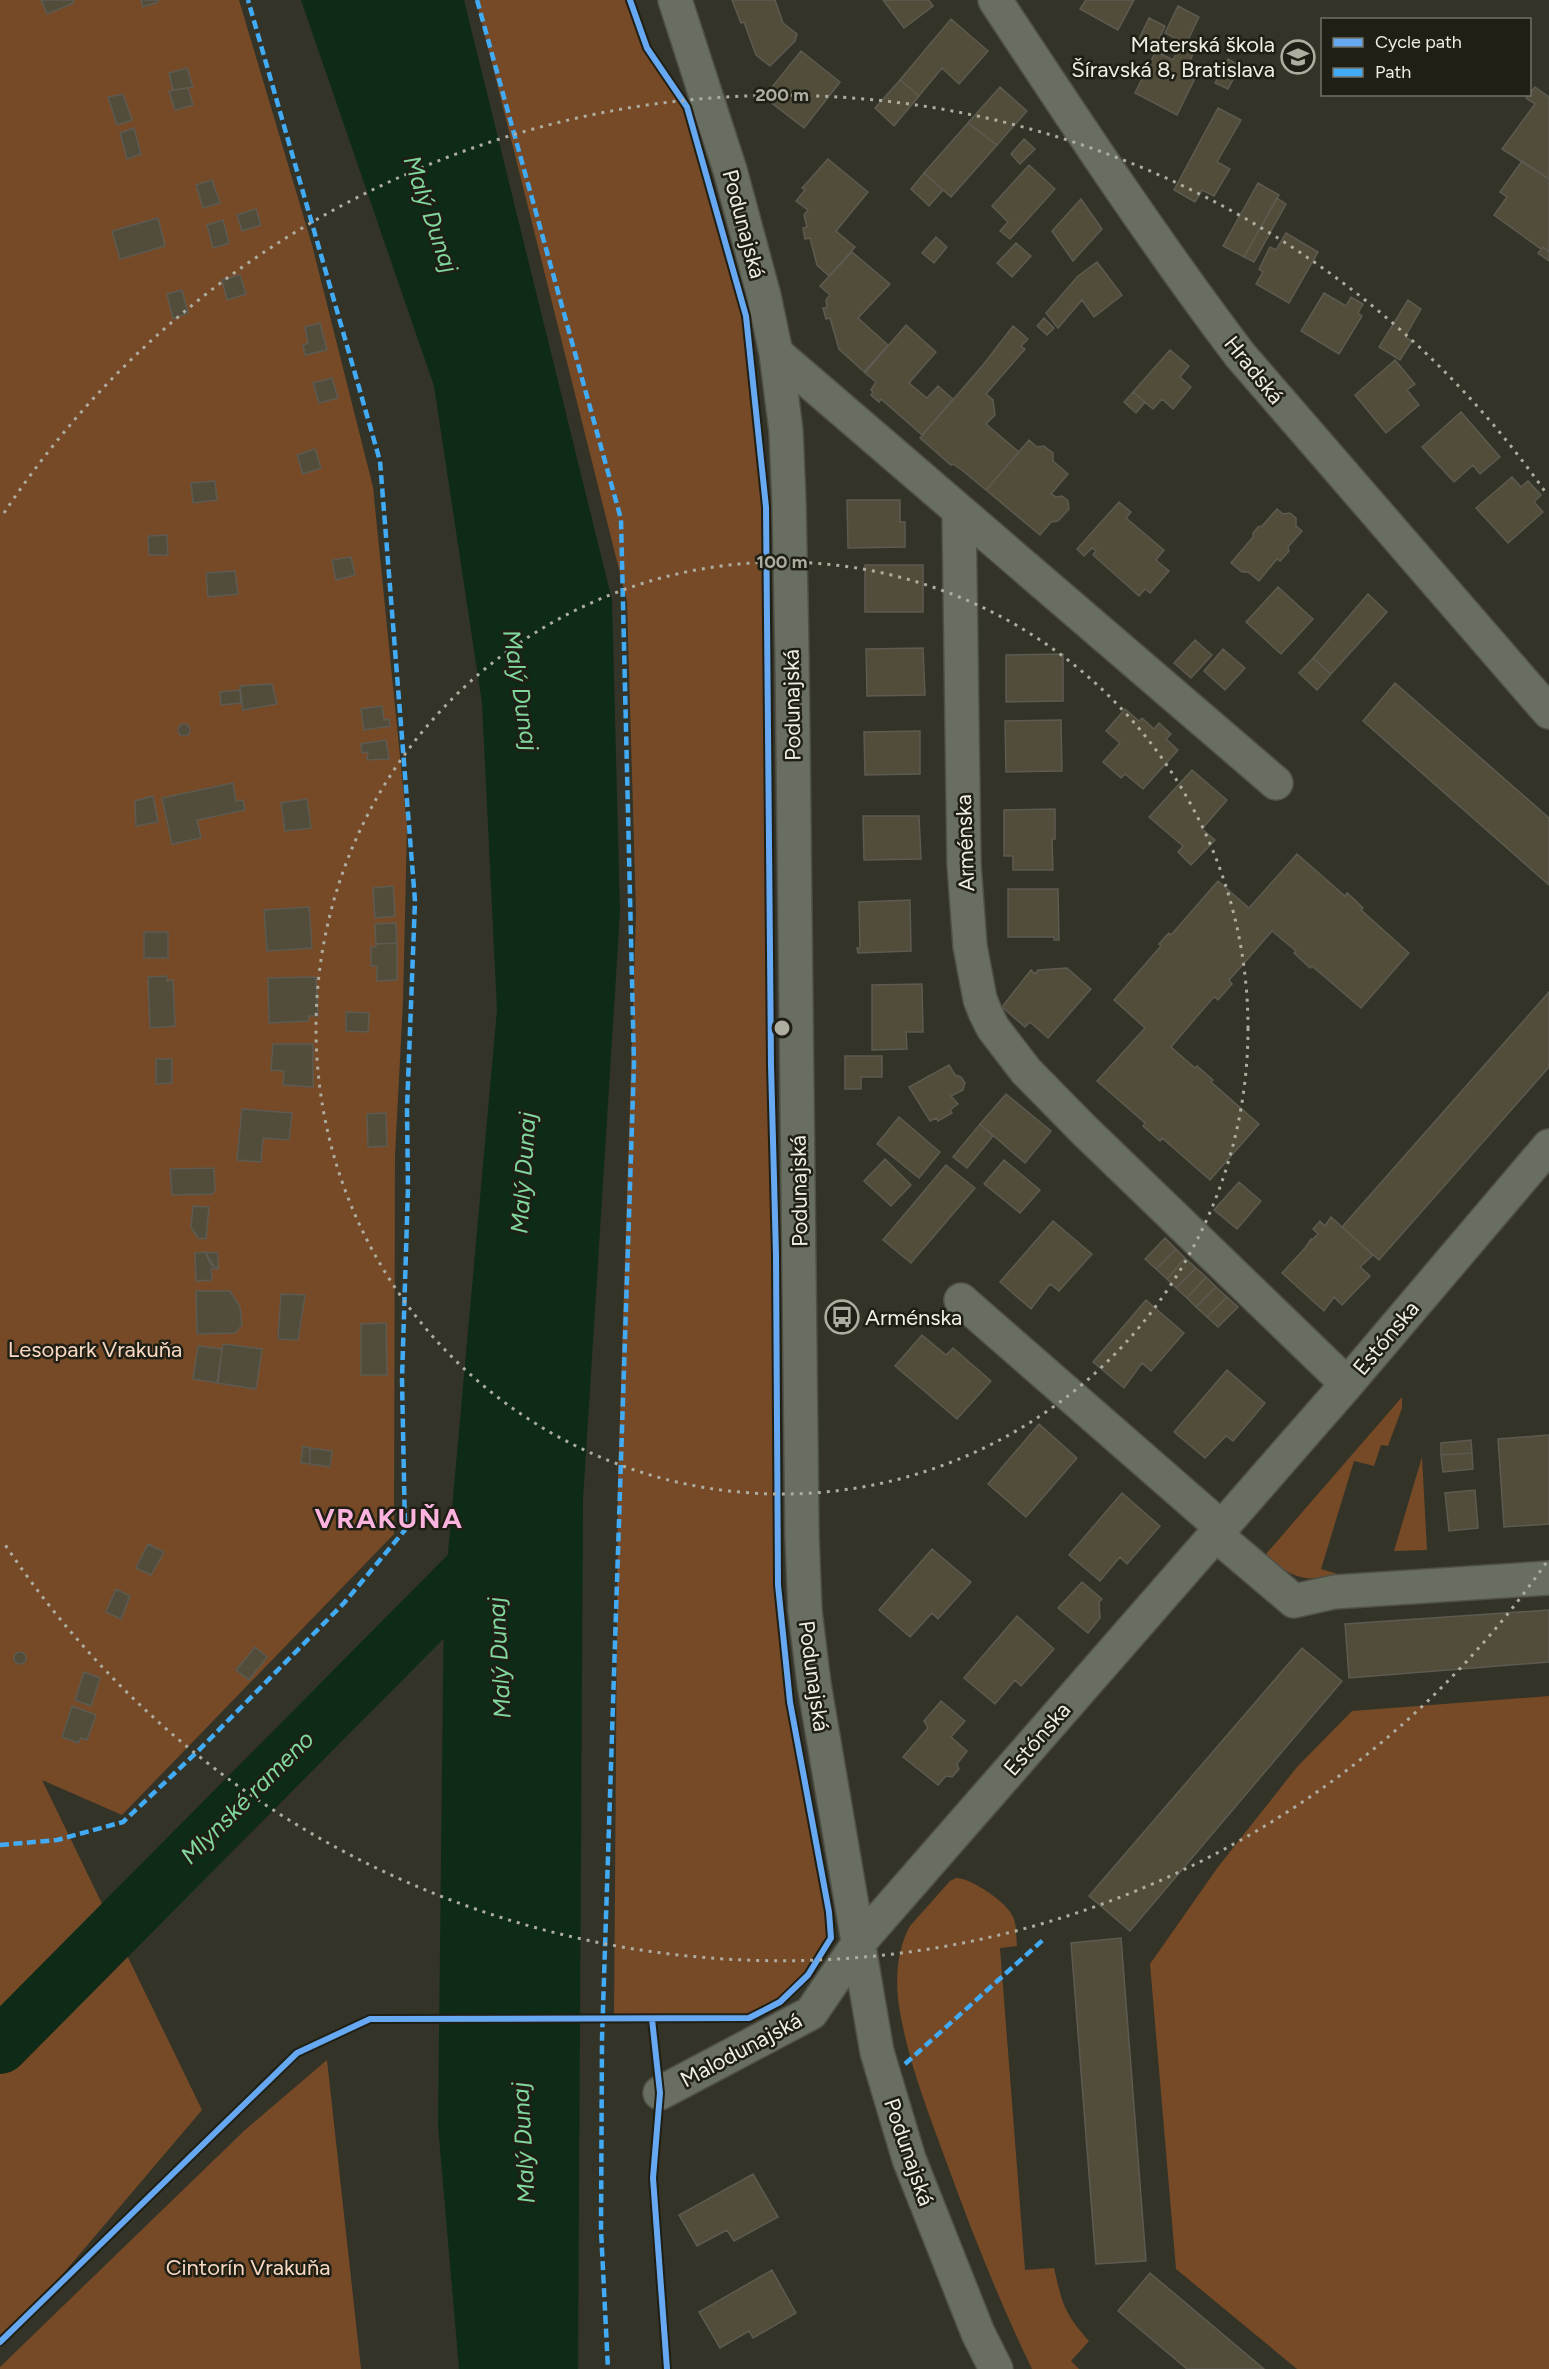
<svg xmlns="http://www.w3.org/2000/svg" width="1549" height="2369" font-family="Figtree,sans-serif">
	<rect width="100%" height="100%" fill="#343327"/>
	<path fill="#764a27" d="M0 0H239L312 245 373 487 407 826 403 1002 395 1155 394 1534 122 1815 42 1780 202 2110 0 2348Z
		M476 0H630L647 48 687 107 746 316 766 507 771 1065 776 1255 778 1585 790 1702 829 1912 831 1938 808 1975 780 2002 749 2018 614 2019 618 1477 636 913 627 601Z
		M1402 1397V1408L1388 1446 1381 1445 1374 1466 1354 1461 1321 1569 1341 1575C1307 1582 1291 1580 1266 1554Z
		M1422 1457 1427 1550 1394 1551Z
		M1549 1696V2369H1297L1176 2269 1150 1964 1218 1867 1297 1767 1352 1711Z
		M956 1878C971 1878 1007 1902 1013 1917 1017 1925 1016 1937 1017 1946L1000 1948 1025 2270 1054 2268C1062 2303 1064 2313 1089 2341L1071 2361 1079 2369H1032C999 2301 971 2230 945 2158 927 2109 907 2058 899 2006 895 1979 897 1949 910 1926L950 1881Z
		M327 2060 361 2369H0V2367L246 2129Z"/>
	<path fill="#0e2b18" d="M301 0H464L612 600 620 913 583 1500 578 2369H459L438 2125 444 1597 497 1010 482 703 434 386Z"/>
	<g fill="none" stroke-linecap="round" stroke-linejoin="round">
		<path stroke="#0e2b18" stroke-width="56" d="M0 2046 494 1548"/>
	</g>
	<path fill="#524d3a" stroke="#5d5a51" stroke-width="1.5" d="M41 0H72L74 3 47 14Z
		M141 0H158V2L143 7Z
		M732 0H775L783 23 797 34 795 41 770 66 756 55 744 22 741 23Z
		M883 0H929L933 6 904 28Z
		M1086 0H1134L1118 30 1080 9Z
		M1178 6 1199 17 1186 44 1165 33Z
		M1149 18 1165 26 1154 50 1137 43Z
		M951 19 988 51 959 84 942 68 919 96 900 80Z
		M1179 47 1193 54 1187 67 1198 72 1177 115 1135 93 1156 51 1173 60Z
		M801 51 840 82 804 128 764 97Z
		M1228 59 1240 66 1228 89 1215 83Z
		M187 68 193 87 173 90 169 73Z
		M900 80 919 96 894 126 875 108Z
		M1000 87 1027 111 997 145 968 123Z
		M1535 87 1549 97V179L1502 149 1535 104 1526 98Z
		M188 88 193 105 175 110 169 91Z
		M123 94 132 120 117 125 108 97Z
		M1218 108 1241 120 1217 162 1230 169 1214 196 1202 190 1195 202 1174 190Z
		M968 123 997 145 951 197 924 173Z
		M134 128 141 154 127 159 120 133Z
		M1024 139 1035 149 1020 164 1011 154Z
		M828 159 868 192 836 231 855 247 829 276 817 265 810 238 805 239 803 228 807 227 804 215 808 210 796 201 805 190 802 188Z
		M1522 161 1549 179V252L1543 247 1541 249 1494 215 1507 197 1500 192Z
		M1029 165 1055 189 1010 239 1000 231 1008 222 992 206Z
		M924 173 943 190 929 206 911 189Z
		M212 180 220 203 203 208 196 185Z
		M1258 183 1279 195 1244 257 1223 246Z
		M1277 198 1286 204 1254 262 1244 257Z
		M1081 199 1102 229 1073 261 1052 231Z
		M256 209 261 225 242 231 237 215Z
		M158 218 165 246 120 259 112 231Z
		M223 220 229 243 213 248 207 225Z
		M1286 233 1318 252 1289 303 1256 284 1263 272 1259 269 1270 247 1276 250Z
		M936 237 947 247 934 263 922 253Z
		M1016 243 1031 256 1012 277 997 263Z
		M1543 247 1549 251V261L1538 253Z
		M852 252 890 284 858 318 888 345 864 372 839 349 830 318 826 319 823 308H827L826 300 830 295 820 286Z
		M1097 262 1122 295 1094 317 1082 300 1058 328 1046 313 1078 276Z
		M240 275 246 294 227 300 222 280Z
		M182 290 188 313 173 319 167 294Z
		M1324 293 1346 306 1351 297 1363 304 1358 313 1362 316 1339 354 1301 331Z
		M1408 300 1421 309 1405 337 1412 341 1400 360 1379 347Z
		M1044 318 1054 328 1047 335 1037 326Z
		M320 323 327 350 305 355 303 345 308 343 305 327Z
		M906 325 936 352 909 383 927 398 938 386 953 399 922 435 881 399 879 402 871 395 873 392 871 390 876 382 865 373Z
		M1013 326 1028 339 1021 346 1025 349 986 394 993 400 995 415 986 424 1019 452 986 490 963 471 953 464 951 465 920 438 983 365Z
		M1170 350 1189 366 1180 377 1191 387 1173 409 1162 399 1153 409 1133 392Z
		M1395 360 1415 384 1407 390 1419 405 1386 433 1355 395Z
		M332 378 338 398 319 403 313 383Z
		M1133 392 1145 402 1136 413 1124 402Z
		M1461 412 1500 457 1480 474 1473 465 1454 482 1422 447Z
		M1029 440 1037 447 1044 446 1053 453V461L1068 474 1051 494 1056 497 1062 496 1068 501 1069 509 1058 521 1051 522 1040 535 986 490Z
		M315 449 321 468 303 474 297 455Z
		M1512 477 1521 487 1528 481 1541 495 1534 502 1543 512 1508 543 1476 508Z
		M215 481 217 500 193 503 191 483Z
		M847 500H900V522H905V547L848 548Z
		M1119 502 1131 512 1126 518 1164 550 1156 560 1169 571 1150 593 1145 589 1139 596 1093 555 1096 551 1092 548 1084 556 1077 549Z
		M1277 509 1283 514 1290 513 1296 518V526L1302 531 1288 547 1289 551 1280 561 1277 559 1259 581 1248 572H1242L1231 563 1253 537V533L1258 527 1262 526Z
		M167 535 168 555H149L148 536Z
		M351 557 355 575 336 580 332 560Z
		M865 565H923V612H865Z
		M235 571 238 594 208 597 206 573Z
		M1278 587 1313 619 1281 654 1246 622Z
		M1368 594 1387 612 1331 674 1313 658Z
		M1195 640 1212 655 1191 678 1174 663Z
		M923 648 925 695 867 696 866 649Z
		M1223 649 1245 668 1225 690 1204 671Z
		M1063 654V701L1006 702V655Z
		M1313 658 1331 674 1317 690 1299 673Z
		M1395 683 1549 818V885L1363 721Z
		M272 684 277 704 243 710 240 686Z
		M240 690 241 703 221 705 220 692Z
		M382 706 384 720 389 719 390 726 364 730 361 709Z
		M1125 709 1139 721 1142 718 1154 729 1159 723 1171 734 1166 739 1178 750 1143 789 1125 774 1121 778 1103 762 1120 743 1106 731Z
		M1061 720 1062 771 1006 772 1005 721Z
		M178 730a6 6 0 1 1 12 0a6 6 0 1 1-12 0Z
		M920 731V774L865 775 864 732Z
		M386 740 389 759 367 760 368 752 362 753 361 744Z
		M1192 770 1227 800 1202 829 1215 840 1191 865 1178 852 1183 846 1149 817Z
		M233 783 236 801 243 800 245 810 197 820 201 838 172 844 162 798Z
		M153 796 158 822 136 826 135 801Z
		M307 799 311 828 285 831 281 803Z
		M1055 809V839H1052L1053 870H1013V856H1004V810Z
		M863 816H919L921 859 864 860Z
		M1297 854 1345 896 1347 893 1355 900 1363 908 1361 910 1409 953 1361 1008 1312 966 1310 968 1294 953 1296 951 1272 931 1231 978 1229 980 1232 984 1218 1000 1215 997 1212 999 1171 1047 1195 1068 1197 1066 1213 1080 1211 1082 1259 1124 1210 1180 1162 1138 1160 1141 1143 1126 1145 1123 1097 1081 1145 1028 1114 1000 1161 946 1159 944 1165 937 1169 933 1171 935 1218 881 1249 908Z
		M393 886 395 916 375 918 373 888Z
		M1008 889H1058L1059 940H1054V937H1008Z
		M910 900 911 951 858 953 857 948H860L859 902Z
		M309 907 312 948 267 951 264 910Z
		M396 923 397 943 376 944 375 924Z
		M144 932H168V958H144Z
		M397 943V980L377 981V966H371V947H376V944Z
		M1067 968 1091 989 1048 1038 1030 1022 1025 1027 1002 1007 1031 970 1035 974 1038 970Z
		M167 976V981L173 980 175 1026 150 1028 148 977Z
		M316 977 318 1016H309L308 1021 269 1023 268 978Z
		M922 984 923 1032H906L907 1049 872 1050V985Z
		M1549 992V1067L1379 1260 1342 1227Z
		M346 1012 369 1013 368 1032 346 1031Z
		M273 1044H313V1087L283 1085 284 1071 271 1070Z
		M845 1056H882V1077H861V1089H845Z
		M156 1059H172V1083L156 1084Z
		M949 1065 955 1075 961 1077 965 1083 963 1090 951 1096 958 1104 950 1110 952 1113 938 1121 936 1118 930 1121 909 1087Z
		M1006 1094 1051 1131 1025 1163 980 1124Z
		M242 1109 292 1113 289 1140 263 1138 261 1162 237 1160Z
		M386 1113 387 1146 368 1147 367 1114Z
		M899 1117 940 1152 919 1178 877 1144Z
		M980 1124 993 1136 967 1168 953 1157Z
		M885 1159 911 1185 891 1206 864 1181Z
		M1004 1160 1040 1190 1020 1213 984 1184Z
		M946 1165 975 1188 911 1263 883 1240Z
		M214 1168 215 1190 212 1194 172 1195 170 1169Z
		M1239 1182 1261 1201 1237 1229 1214 1210Z
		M193 1206 209 1207 206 1239 198 1238 191 1227Z
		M1331 1217 1373 1255 1360 1267 1370 1276 1342 1305 1334 1297 1324 1311 1282 1273 1305 1248 1311 1239 1312 1240 1318 1234 1313 1229 1320 1221 1325 1226Z
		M1053 1221 1092 1254 1059 1291 1050 1284 1031 1309 1000 1282Z
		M1165 1238 1176 1249 1156 1269 1145 1259Z
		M1176 1249 1185 1258 1167 1279 1156 1269Z
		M205 1252 216 1269H211L212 1280 196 1281 195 1253Z
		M205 1252 218 1253V1269L211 1265Z
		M1185 1258 1196 1268 1176 1288 1167 1279Z
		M1196 1268 1206 1277 1187 1298 1176 1288Z
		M1206 1277 1216 1287 1196 1307 1187 1298Z
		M1216 1287 1227 1297 1207 1317 1196 1307Z
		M196 1291H230L240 1307 242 1325 235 1333 197 1334Z
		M281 1294 305 1295 298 1340 278 1339Z
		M1227 1297 1238 1307 1218 1327 1207 1317Z
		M1146 1300 1184 1333 1151 1371 1142 1363 1124 1388 1093 1362Z
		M386 1323 387 1375H361V1324Z
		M922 1335 946 1355 953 1348 991 1381 957 1419 895 1366Z
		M223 1344 262 1349 256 1389 217 1383Z
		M198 1346 222 1349 218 1383 193 1379Z
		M1227 1370 1265 1403 1233 1441 1226 1436 1205 1458 1174 1432Z
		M1039 1424 1077 1458 1026 1517 988 1484Z
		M1549 1435V1524L1504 1527 1498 1439Z
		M1471 1440 1472 1453 1441 1455V1443Z
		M303 1446 310 1448V1464L301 1463Z
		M310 1448 332 1451 330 1467 310 1464Z
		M1472 1453 1473 1469 1443 1472 1441 1455Z
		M1475 1490 1478 1528 1449 1531 1445 1493Z
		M1122 1493 1160 1526 1127 1564 1120 1557 1100 1581 1069 1555Z
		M148 1544 164 1552 151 1575 136 1568Z
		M932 1549 971 1582 938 1619 932 1613 910 1637 879 1610Z
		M1082 1582 1102 1599 1099 1602 1100 1618 1088 1633 1058 1608Z
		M116 1589 130 1596 121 1619 106 1612Z
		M1549 1610V1662L1349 1678 1345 1624Z
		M1017 1616 1054 1649 1021 1686 1015 1680 995 1704 964 1678Z
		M255 1647 267 1657 249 1680 236 1670Z
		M1302 1648 1342 1681 1130 1931 1089 1896Z
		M14 1658a6 6 0 1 1 12 0a6 6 0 1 1-12 0Z
		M84 1672 100 1678 91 1706 75 1700Z
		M941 1701 965 1721 951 1737 967 1751 957 1764 959 1769 952 1777 946 1776 938 1785 903 1757 928 1728 924 1721Z
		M72 1706 96 1715 87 1740 81 1738 78 1743 62 1737Z
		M1121 1938 1146 2261 1096 2264 1071 1943Z
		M753 2174 778 2217 734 2241 727 2230 697 2246 679 2215Z
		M772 2270 796 2313 753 2338 749 2331 720 2348 699 2312Z
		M1150 2273 1264 2369H1187L1118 2311Z"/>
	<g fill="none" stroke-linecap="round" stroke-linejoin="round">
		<defs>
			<path id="minor" d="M675 0 730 170 764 296 776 353 786 431 789 503 792 655 802 1536 805 1611 814 1684 877 2052 909 2159 978 2333 996 2369
				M995 0C1074 120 1153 240 1240 355L1549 712
				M776 353 1276 783
				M959 512 964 864 970 946 980 999 985 1012 993 1028 1026 1071 1084 1130 1347 1384
				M961 1300 1222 1528
				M1216 1535 1294 1601 1334 1592 1549 1578
				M660 2093 811 2013 858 1944 1347 1384 1549 1146"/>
		</defs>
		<use href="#minor" stroke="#515046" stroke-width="36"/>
		<use href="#minor" stroke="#686e60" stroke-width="33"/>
		<path stroke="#42abf6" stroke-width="4.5" stroke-dasharray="9 4.5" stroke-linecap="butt" d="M477 0 621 519 634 1064 602 2039 601 2230 608 2369
			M0 1845 57 1840 123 1822 198 1751 344 1603 405 1530 402 1379 408 1188 407 1109 415 901 380 461 248 0
			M905 2064 1044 1939"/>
		<defs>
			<path id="cycleway" d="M652 2019 660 2093 653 2178 667 2369
				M0 2342 297 2053 370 2019 749 2018 780 2002 808 1975 831 1938 829 1912 790 1702 778 1585 776 1255 771 1065 766 507 746 316 687 107 647 48 630 0"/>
		</defs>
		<use href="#cycleway" stroke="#1f1f15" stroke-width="10"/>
		<use href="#cycleway" stroke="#66a8f1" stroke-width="6"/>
	</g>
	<g fill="none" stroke="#aeada0" stroke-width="3" stroke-dasharray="3 6">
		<circle cx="782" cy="1028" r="466"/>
		<path d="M1546 1563A933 933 0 0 1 4 1543M4 513A933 933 0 0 1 1546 493"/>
	</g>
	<defs>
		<symbol id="school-ring" viewBox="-11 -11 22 22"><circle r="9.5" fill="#1f1f15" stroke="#aeada0" stroke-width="1.5"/><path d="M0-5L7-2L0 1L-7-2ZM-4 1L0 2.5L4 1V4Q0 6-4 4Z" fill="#aeada0"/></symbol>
		<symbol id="bus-ring" viewBox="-11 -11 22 22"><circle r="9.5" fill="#1f1f15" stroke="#aeada0" stroke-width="1.5"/><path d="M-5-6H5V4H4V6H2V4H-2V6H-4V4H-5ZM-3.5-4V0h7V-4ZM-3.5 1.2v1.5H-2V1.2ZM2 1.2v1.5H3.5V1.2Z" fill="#aeada0"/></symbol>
	</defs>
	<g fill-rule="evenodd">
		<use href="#school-ring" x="1279" y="38" width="38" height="38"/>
		<use href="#bus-ring" x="823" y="1298" width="38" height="38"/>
	</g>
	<g text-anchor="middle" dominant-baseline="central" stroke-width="5" stroke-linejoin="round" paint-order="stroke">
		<g font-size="22" fill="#efeee1" stroke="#1f1f15" text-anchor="end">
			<text x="1275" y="44">Materská škola<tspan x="1275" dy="25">Šíravská 8, Bratislava</tspan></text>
			<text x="865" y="1317" text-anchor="start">Arménska</text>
		</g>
		<g font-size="22" fill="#efeee1" stroke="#1f1f15">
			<text transform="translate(744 224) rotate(75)">Podunajská</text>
			<text transform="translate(1254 370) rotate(51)">Hradská</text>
			<text transform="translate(792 705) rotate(-91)">Podunajská</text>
			<text transform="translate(965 843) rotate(-92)">Arménska</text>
			<text transform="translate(799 1191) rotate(-91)">Podunajská</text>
			<text transform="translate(1386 1338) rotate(-50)">Estónska</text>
			<text transform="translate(814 1676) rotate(82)">Podunajská</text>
			<text transform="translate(1037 1739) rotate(-49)">Estónska</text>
			<text transform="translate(741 2050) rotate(-28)">Malodunajská</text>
			<text transform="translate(909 2152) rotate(71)">Podunajská</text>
		</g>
		<g font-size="22" fill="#f8d8c1" stroke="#1f1f15">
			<text x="95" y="1349">Lesopark Vrakuňa</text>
			<text x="248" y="2267">Cintorín Vrakuňa</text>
		</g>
		<g font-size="24" font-style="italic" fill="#81d89e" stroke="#1f1f15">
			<text transform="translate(431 214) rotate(71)">Malý Dunaj</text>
			<text transform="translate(521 690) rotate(81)">Malý Dunaj</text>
			<text transform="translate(523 1173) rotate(-86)">Malý Dunaj</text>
			<text transform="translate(499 1658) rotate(-93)">Malý Dunaj</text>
			<text transform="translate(247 1797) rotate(-45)">Mlynské rameno</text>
			<text transform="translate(523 2143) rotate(-93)">Malý Dunaj</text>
		</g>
		<g font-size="28" font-weight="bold" letter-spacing="1.5" fill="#fcb3dd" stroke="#1f1f15">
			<text x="389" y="1518">VRAKUŇA</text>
		</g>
	</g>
	<circle cx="782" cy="1028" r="9" fill="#aeada0" stroke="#1f1f15" stroke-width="3"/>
	<g font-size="18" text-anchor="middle" font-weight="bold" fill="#aeada0" stroke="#1f1f15" stroke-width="5" stroke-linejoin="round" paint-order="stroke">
		<text x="782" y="101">200 m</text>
		<text x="782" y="568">100 m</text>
	</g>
	<rect x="1321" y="18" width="210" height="78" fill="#1f1f15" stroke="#727267" stroke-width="1.5"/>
	<rect x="1333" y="38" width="30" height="9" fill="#66a8f1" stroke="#727267" stroke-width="1.5"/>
	<text x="1375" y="48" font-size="18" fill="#efeee1">Cycle path</text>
	<rect x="1333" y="68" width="30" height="9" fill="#42abf6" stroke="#727267" stroke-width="1.5"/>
	<text x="1375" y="78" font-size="18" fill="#efeee1">Path</text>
</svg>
